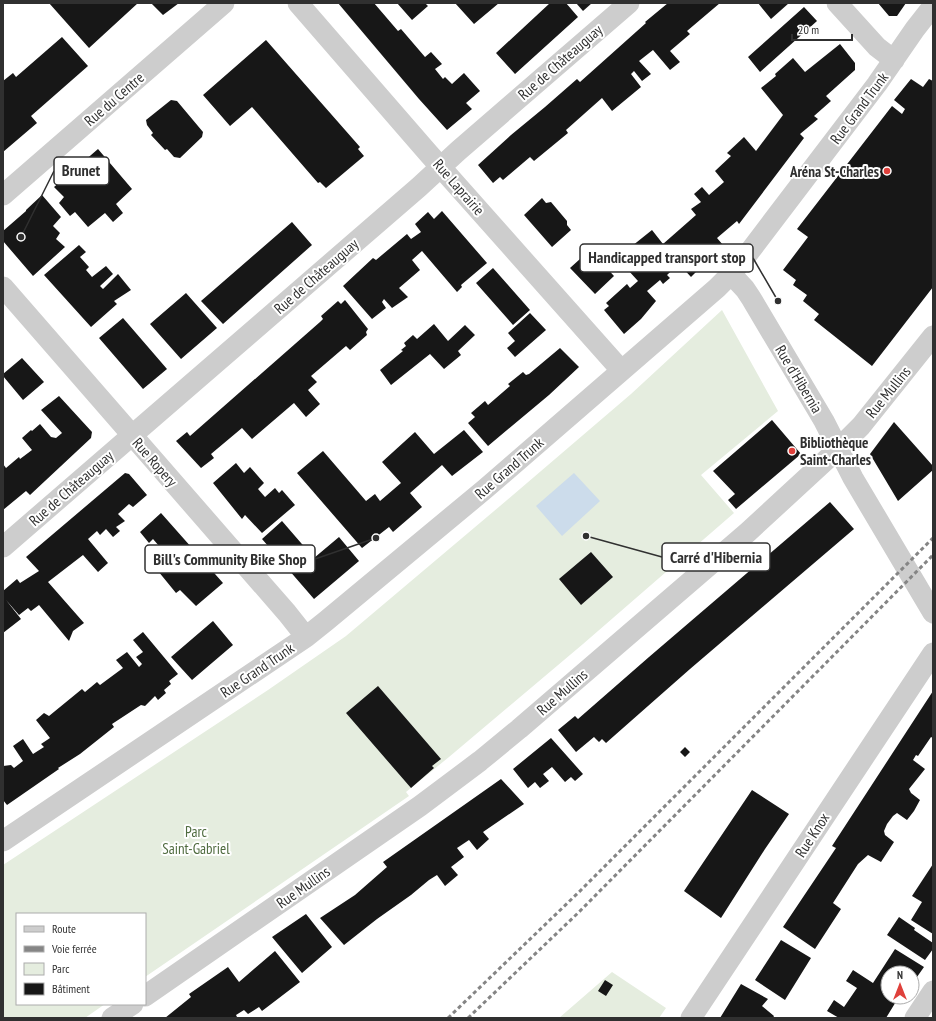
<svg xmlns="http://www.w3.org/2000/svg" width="936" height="1021" font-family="'PT Sans Narrow',sans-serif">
	<rect width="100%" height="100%" fill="#fff"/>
	<path fill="#e5eddf" d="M722 310 778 411 701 475 734 513 583 644 449 757 406 792 409 796 145 977V914H17V1004H105L85 1018H3V865L268 690 346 636 500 506 631 394Z
		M612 972 666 1008 659 1018H559Z"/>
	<path fill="#ccdceb" d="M574 473 600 501 562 536 536 506Z"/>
	<path fill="#171717" d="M49 3H138L89 48Z
		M151 3H179L163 15Z
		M338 3H374L398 31 401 29 425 57 431 52 442 64 435 69 443 79 445 77 452 84 464 73 480 91 466 103 472 109 447 130 419 99Z
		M397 3H425L428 6 412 20Z
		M455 3H499L474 24Z
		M550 3H566L578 17 515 74 496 53Z
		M576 3H592L583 11Z
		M668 3H720L687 31 690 34 670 51 680 62 670 70 653 50 639 61 651 74 642 81 634 71 631 74 641 87 612 111 602 98 566 130 568 133 534 161 530 157 503 180 500 177 493 183 478 165 511 135 545 107 577 79 580 82 646 23 645 22Z
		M758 3H789L771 19Z
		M878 3H906L897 16H889Z
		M804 7 817 21 760 72 748 57Z
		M62 37 88 66 31 116 37 123 3 152V81L13 73 16 77Z
		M266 40 360 147 358 149 364 156 326 188 320 182 318 183 252 107 230 126 203 95Z
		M840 44 855 63V70L826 96 831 101 814 116 818 119 800 134 804 138 739 224 737 221 717 238 723 245 691 277 679 264 667 275 670 278 663 284 660 280 647 291 656 301 641 319 624 334 604 310 609 306 606 303 627 284 630 288 638 281 617 258 652 230 663 244 696 215 691 209 701 202 694 194 702 187 709 195 724 182 715 171 731 156 727 153 744 137 756 151 783 115 761 88 776 76 775 74 793 58 805 72Z
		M911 79 923 87 929 79 933 81V287L872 366 814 320 819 314 803 301 807 295 793 285 796 280 783 270 808 237 797 229 892 106 902 114 905 109 894 100Z
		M171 100 177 101 203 132 202 137 180 158 174 157 167 149 165 150 151 135 153 133 147 125 146 120Z
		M98 149 132 189 116 204 123 213 113 222 105 213 88 227 75 212 70 216 59 203 64 197 54 187Z
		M42 195 61 217 53 226 60 233 56 239 65 247 33 276 3 241V231L26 211V210Z
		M542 198 546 203 551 202 567 221V225L571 230 552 247 524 215Z
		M442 211 487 263 461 285 462 287 457 292 422 251 412 260 420 270 399 288 408 297 392 308 384 299 382 302 386 308 372 319 343 286 373 258 376 260 407 234 411 239 421 232 415 224 428 212 434 219Z
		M292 222 312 245 223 324 201 301Z
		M79 245 86 252 80 257 89 267 86 270 92 277 106 266 113 274 100 286 103 289 118 274 131 290 114 301 117 304 91 327 44 275Z
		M590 250 614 276 595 294 570 268Z
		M493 268 530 310 513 325 476 283Z
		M186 293 217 328 181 359 150 324Z
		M345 300 368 329 366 332 367 335 350 350 346 346 311 376 317 382 308 390 320 404 306 417 294 403 252 439 242 428 211 454 214 458 201 468 176 441 187 432 190 436 320 322 323 319 321 316 338 301 341 304Z
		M530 313 546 330 515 357 507 348 515 341 508 333Z
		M123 318 167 369 143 389 99 338Z
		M434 324 448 341 465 325 475 335 458 351 461 355 444 369 430 354 391 385 380 370 403 351 401 350 406 346 404 343 413 335 417 339Z
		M560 348 579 367 549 395 488 446 468 423 475 417 471 413 485 401 488 405 510 386 508 384 523 372 526 375 529 374Z
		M22 358 44 382 23 400 3 376V374Z
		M59 396 92 432 91 438 30 495 26 491 3 510V464L6 468 19 457 20 459 32 450 22 438 31 430 32 431 40 424 51 437 56 438 62 433 41 410Z
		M772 420 801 454 736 509 728 500 735 494 713 471Z
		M894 422 933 466V470L898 501 870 454Z
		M464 430 483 452 452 476 442 465 410 493 422 507 393 532 389 527 362 548 297 473 323 451 366 501 375 494 380 501 401 483 382 462 415 432 434 454Z
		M236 463 244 473 250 467 264 483 258 489 265 497 275 488 279 493 282 490 295 505 262 533 245 515 242 519 213 483Z
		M125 473 129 474 147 495 133 507 129 504 118 514 125 521 116 527 120 531 113 537 106 529 100 535 97 531 88 539 108 563 98 572 83 555 48 582 84 623 73 631 69 641 39 605 31 611 28 608 19 615 6 600 21 619 3 633V591L17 579 20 583 39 571 26 557Z
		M830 502 854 529 690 669 606 743 602 739 599 742 594 737 576 752 558 730 575 716 578 719 649 657Z
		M161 513 223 583 196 606 180 590 176 593 158 571 171 560 153 539 149 543 140 532Z
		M282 521 314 558 339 537 359 561 314 599 262 539Z
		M591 552 613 577 581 605 559 579Z
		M213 621 233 645 192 680 171 657Z
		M143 632 178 674 169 681 171 684 164 690 166 693 158 700 155 696 145 706 141 705 112 724 114 727 80 754 58 768 59 769 7 805 3 800V766L11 765 14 768 23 761 13 746 23 739 33 754 44 747 41 744 50 738 36 720 44 713 49 716 82 689 85 692 97 682 100 685 123 668 116 660 127 652 139 667 142 664 136 657 143 652 133 640Z
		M378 686 441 759 432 766 434 768 411 788 346 713Z
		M933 691V738L931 737 918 756 916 755 913 760 925 769 909 789 911 793 920 800 914 811 907 820 897 813 893 816 887 824 884 831 885 835 894 842 881 862 868 855 858 864 833 903 841 909 815 949 783 927 836 848 832 846Z
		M551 738 583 774 575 781 571 777 565 782 552 767 543 774 549 781 540 788 535 782 528 788 513 769Z
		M685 747 690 752 685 757 680 752Z
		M501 779 524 804 483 832 489 839 477 850 469 840 457 848 464 857 451 867 458 875 445 886 437 875 429 880 411 895 377 919 344 945 320 918 355 895 387 867 383 862Z
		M752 790 789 814 765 849 721 918 684 891Z
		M933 864V934L911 920 922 902 912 896Z
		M306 914 332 947 302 973 272 937Z
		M899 917 915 928 914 930 933 943V949L925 960 887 935Z
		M781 940 811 958 785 1000 755 980Z
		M895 949 924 967 912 984V973H888V997H903L900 1002 897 1000 886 1018H839L827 1011 834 1000 844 1007 857 988 846 981 853 970 873 983Z
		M275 951 300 982 262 1011 259 1007 248 1014 244 1010 236 1015 237 1017 236 1018H165L191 997 189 994 228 967 239 982Z
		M605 980 613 985 606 996 598 991Z
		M741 984 768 999 762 1006 774 1016 773 1018H720Z"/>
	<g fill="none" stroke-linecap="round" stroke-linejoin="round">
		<path stroke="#cdcdcd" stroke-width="21" d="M298 3 429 154 621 370
			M837 3 877 47 894 60
			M3 195 224 3
			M731 274 745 289 751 298 824 421 853 478 933 613
			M3 287 287 613 306 637
			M3 547 419 187 458 151 629 3
			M3 841 306 637 326 621 485 489 717 288 731 274 750 251 877 84 915 29 933 6
			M145 996 420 806 480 761 519 729 748 532 838 449 861 426 933 336
			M112 1018 133 1004
			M691 1018 933 653
			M915 1018 933 991"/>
		<path stroke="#858585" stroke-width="3" stroke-dasharray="4 3" stroke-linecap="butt" d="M448 1018 579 892 933 538
			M468 1018 579 912 933 555"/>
	</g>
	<g fill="#df403b" stroke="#fff" stroke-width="1.5">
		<circle cx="887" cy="171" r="4"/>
		<circle cx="792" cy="451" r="4"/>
	</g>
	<g text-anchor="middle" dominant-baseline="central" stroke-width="4" stroke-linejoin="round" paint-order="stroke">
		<g font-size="15" fill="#303030" stroke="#fff">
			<text transform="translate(560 62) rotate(-41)">Rue de Châteauguay</text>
			<text transform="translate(114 99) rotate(-41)">Rue du Centre</text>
			<text transform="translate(859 108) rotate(-53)">Rue Grand Trunk</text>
			<text transform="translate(459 187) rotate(49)">Rue Laprairie</text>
			<text transform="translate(316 276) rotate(-41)">Rue de Châteauguay</text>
			<text transform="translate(799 379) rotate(59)">Rue d'Hibernia</text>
			<text transform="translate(888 392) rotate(-51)">Rue Mullins</text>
			<text transform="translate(155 462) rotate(49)">Rue Ropery</text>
			<text transform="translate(509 468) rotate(-41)">Rue Grand Trunk</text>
			<text transform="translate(71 488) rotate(-41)">Rue de Châteauguay</text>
			<text transform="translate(257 670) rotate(-34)">Rue Grand Trunk</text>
			<text transform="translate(562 692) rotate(-41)">Rue Mullins</text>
			<text transform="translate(812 835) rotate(-57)">Rue Knox</text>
			<text transform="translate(303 887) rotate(-35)">Rue Mullins</text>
		</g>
		<g font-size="15" font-weight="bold" fill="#303030" stroke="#fff" text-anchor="end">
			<text x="879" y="171">Aréna St-Charles</text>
			<text x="800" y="442" text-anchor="start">Bibliothèque<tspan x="800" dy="17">Saint-Charles</tspan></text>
		</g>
		<g font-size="15" fill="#4f6b3f" stroke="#fff">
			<text x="196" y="831">Parc<tspan x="196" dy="17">Saint-Gabriel</tspan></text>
		</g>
	</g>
	<path fill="none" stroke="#303030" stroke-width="1.5" d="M21 237L54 171M778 301L753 258M586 536L662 557M376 538L315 559"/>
	<g fill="#303030" stroke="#fff" stroke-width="1.5">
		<circle cx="21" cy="237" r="4"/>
		<circle cx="778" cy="301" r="4"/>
		<circle cx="586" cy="536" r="4"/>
		<circle cx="376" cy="538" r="4"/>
	</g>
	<g fill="#fff" stroke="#303030" stroke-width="1.5">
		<rect x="54" y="157" width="55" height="28" rx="4"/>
		<rect x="580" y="244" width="173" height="28" rx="4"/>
		<rect x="662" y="543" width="108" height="28" rx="4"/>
		<rect x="145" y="545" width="170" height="28" rx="4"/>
	</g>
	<g font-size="16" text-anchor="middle" font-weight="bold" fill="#303030">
		<text x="81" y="176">Brunet</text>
		<text x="667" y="263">Handicapped transport stop</text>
		<text x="716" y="563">Carré d'Hibernia</text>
		<text x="230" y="565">Bill's Community Bike Shop</text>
	</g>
	<rect width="936" height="1021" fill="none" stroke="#303030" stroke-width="8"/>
	<rect x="16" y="913" width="130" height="92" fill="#ffffff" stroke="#acacac"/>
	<rect x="24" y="926" width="20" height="6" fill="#cdcdcd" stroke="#acacac"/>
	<text x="52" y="933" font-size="12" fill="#303030">Route</text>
	<rect x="24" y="946" width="20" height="6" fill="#858585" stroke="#acacac"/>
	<text x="52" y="953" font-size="12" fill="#303030">Voie ferrée</text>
	<rect x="24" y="963" width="20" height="12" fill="#e5eddf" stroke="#acacac"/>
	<text x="52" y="973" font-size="12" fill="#303030">Parc</text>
	<rect x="24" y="983" width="20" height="12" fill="#171717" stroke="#acacac"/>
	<text x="52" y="993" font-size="12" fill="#303030">Bâtiment</text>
	<g transform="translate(900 985)"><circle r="19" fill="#ffffff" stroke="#acacac"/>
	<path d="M0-3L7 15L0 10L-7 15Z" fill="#df403b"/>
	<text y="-6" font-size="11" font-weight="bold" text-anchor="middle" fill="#303030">N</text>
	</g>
	<path d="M792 34v6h60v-6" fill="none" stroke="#303030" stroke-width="2"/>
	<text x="798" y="34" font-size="12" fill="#303030" stroke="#ffffff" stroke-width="3" paint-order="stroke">20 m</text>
</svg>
